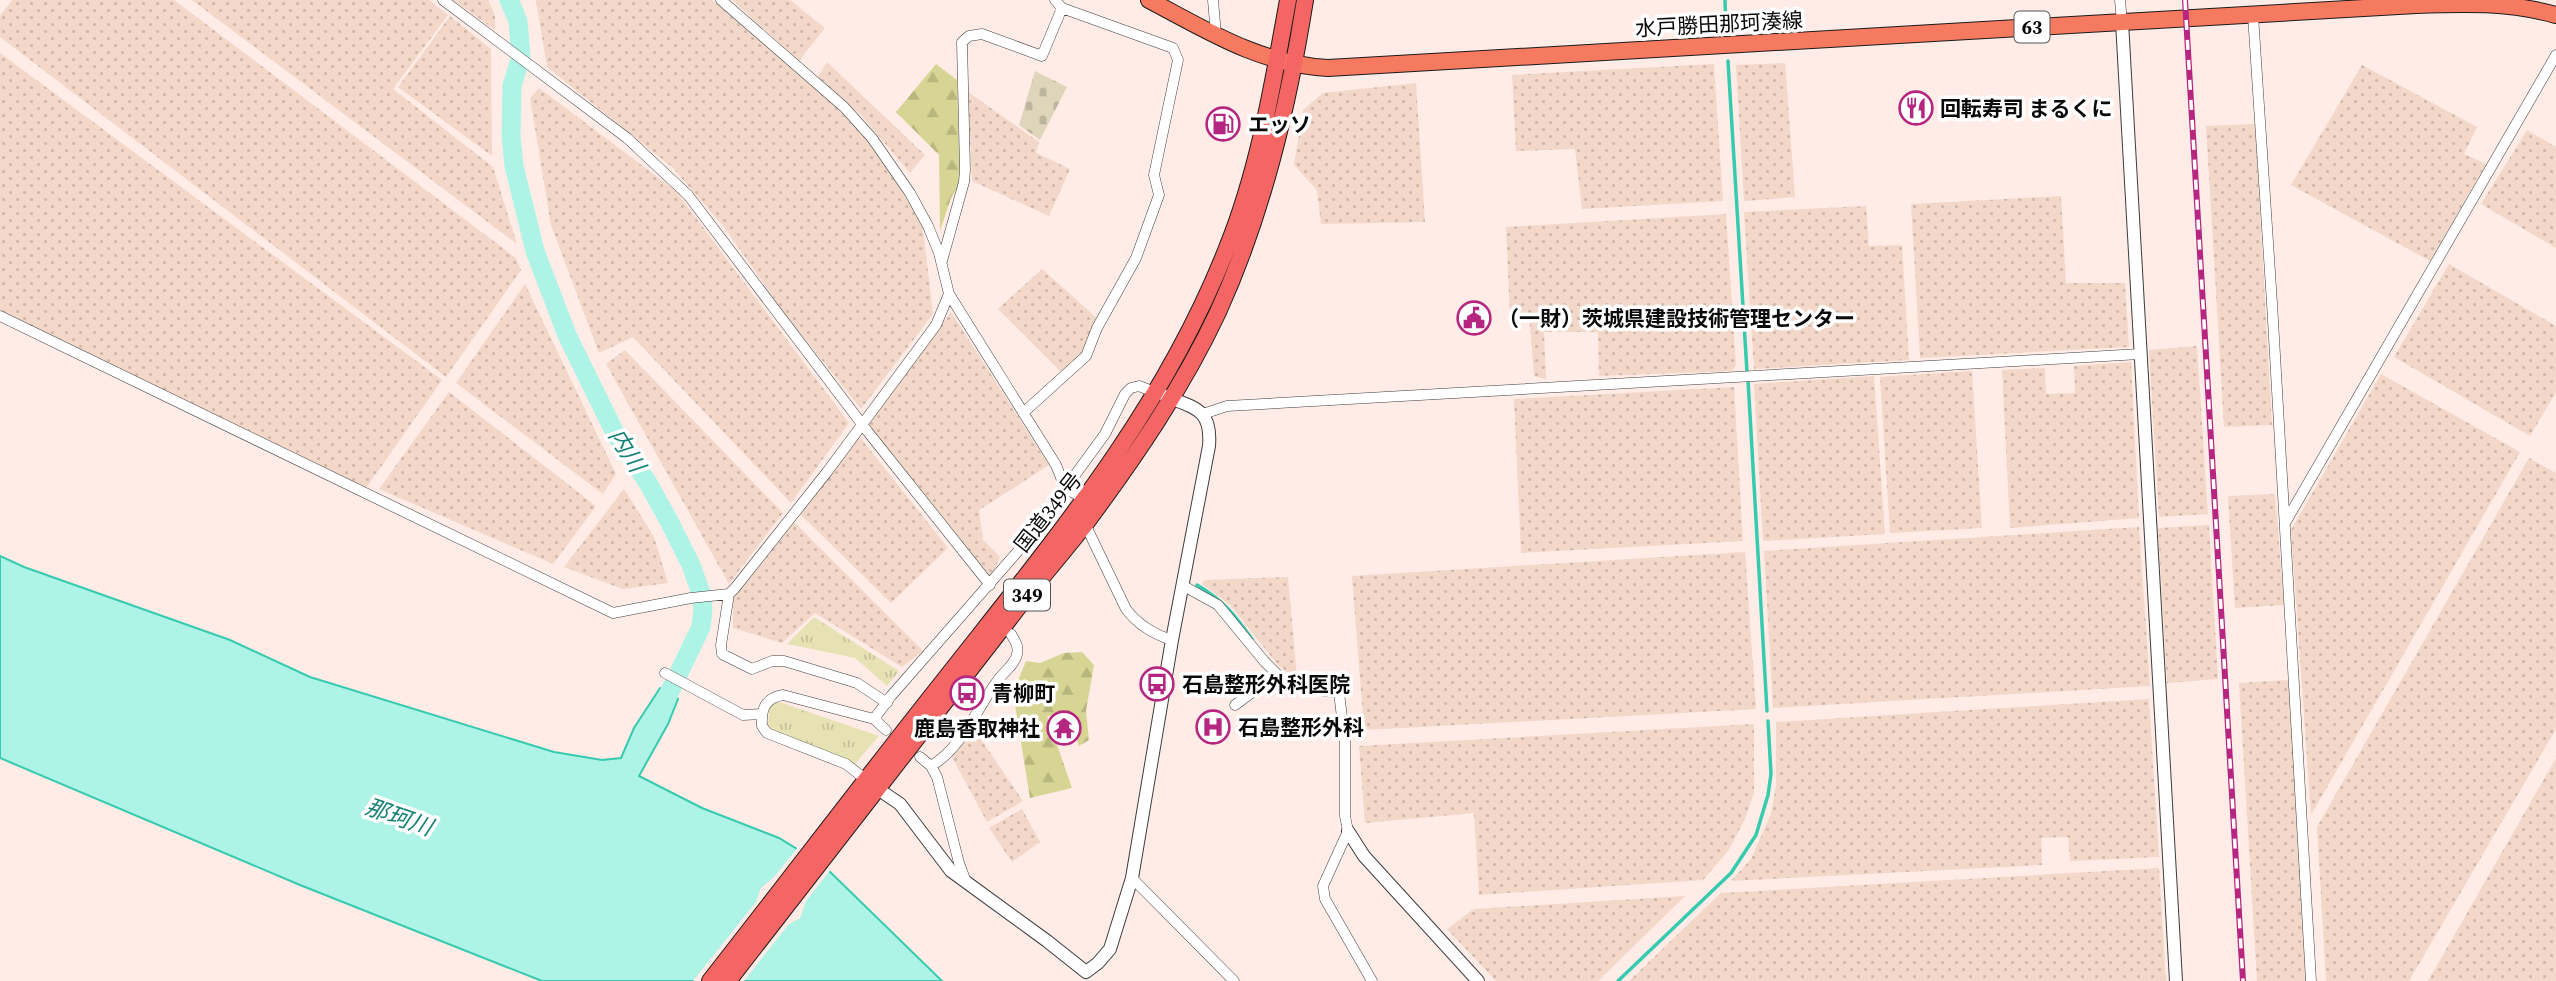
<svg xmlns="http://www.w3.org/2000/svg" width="2556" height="981" font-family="'Source Serif 4','Noto Sans JP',serif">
	<defs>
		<pattern id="farmland-dots" width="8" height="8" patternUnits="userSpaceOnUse" patternTransform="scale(1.75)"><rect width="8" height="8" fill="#f3d7c9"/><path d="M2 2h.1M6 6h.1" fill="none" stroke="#cfb7ab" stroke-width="1.8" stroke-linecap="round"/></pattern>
		<pattern id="grass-tufts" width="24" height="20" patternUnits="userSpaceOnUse" patternTransform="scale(1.75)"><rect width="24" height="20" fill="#e7e2b3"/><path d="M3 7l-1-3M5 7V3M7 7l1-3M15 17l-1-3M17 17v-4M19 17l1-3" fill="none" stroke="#c5c199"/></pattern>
		<pattern id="forest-firs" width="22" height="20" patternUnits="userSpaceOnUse" patternTransform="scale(1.75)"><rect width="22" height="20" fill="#d7d593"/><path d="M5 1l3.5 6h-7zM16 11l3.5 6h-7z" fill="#b7b67d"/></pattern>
		<pattern id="cemetery-stones" width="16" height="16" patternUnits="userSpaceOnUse" patternTransform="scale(1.75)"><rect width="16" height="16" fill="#ded5bb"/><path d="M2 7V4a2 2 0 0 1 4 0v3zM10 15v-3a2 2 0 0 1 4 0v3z" fill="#bdb69f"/></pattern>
	</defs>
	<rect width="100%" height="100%" fill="#ffece7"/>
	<path fill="url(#farmland-dots)" d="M12 0H174L516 258 521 270 446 377 0 37V16Z
		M192 0H429L448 15 393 89 493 167 517 244Z
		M453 0H488L495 15V30Z
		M536 0H712L825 96 868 141 922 221 933 314 861 409 785 314 724 227 673 168 547 67Z
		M732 0H790L825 28 799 61Z
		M450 16 491 49 492 156 398 87Z
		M0 53 442 380 366 488 0 310Z
		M827 62 925 155 910 173 861 115 818 77Z
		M1785 63 1795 197 1744 201 1736 65Z
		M1714 64 1723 201 1582 209 1575 149 1516 151 1512 75Z
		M2362 65 2477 127 2464 154 2486 164 2430 261 2291 185Z
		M1416 83 1425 222 1321 224 1317 190 1294 165 1303 110 1323 93Z
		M539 88 676 191 849 423 791 503 633 337 599 353 551 225 530 98Z
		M968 92 1039 142 1036 153 1070 169 1049 216 972 181Z
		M2255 124 2272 425 2224 427 2206 126Z
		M2527 130 2556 147V248L2481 204Z
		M2061 196 2066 283H2125L2129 347 1920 358 1911 204Z
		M1866 206 1869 246 1902 245 1909 360 1754 369 1744 212Z
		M1726 214 1736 365 1732 371 1599 376 1598 332H1544L1546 379 1534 376 1529 315H1510L1506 227Z
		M2449 264 2556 326V392L2530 436 2394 357Z
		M1042 269 1097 318 1083 352 1063 374 998 309Z
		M525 284 616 474 603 494 456 383Z
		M951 312 1049 465 979 510 983 540 1000 557 991 577 869 425Z
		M2197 346 2208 514 2159 517 2149 350Z
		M625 350 783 513 729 584 606 364Z
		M2131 362 2139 518 2010 528 2002 370 2045 368 2046 394 2075 393 2074 366Z
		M1972 371 1982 528 1890 533 1880 377Z
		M2381 374 2520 452 2311 815 2291 530Z
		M1874 376 1885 534 1763 541 1754 384Z
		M1734 387 1743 541 1521 553 1514 399Z
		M449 392 596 506 553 564 379 489Z
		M859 436 948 548 891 603 799 513Z
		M2529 458 2556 473V729L2409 981H2326L2317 827Z
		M624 489 654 537 668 583 623 589 564 567Z
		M2275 494 2284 605 2235 608 2228 496Z
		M793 521 923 651 902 667 815 613 782 643 733 628V597Z
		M2209 525 2218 679 2167 683 2158 528Z
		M2139 527 2150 686 1773 708 1764 551Z
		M1745 552 1756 709 1364 730 1352 576Z
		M1288 577 1297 678 1293 677 1278 665 1230 605 1202 584 1205 580Z
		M2289 680 2307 981H2257L2239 683Z
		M2149 699 2159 857 2070 861 2068 837 2041 838 2042 865 1731 881 1751 859 1771 814 1776 786V722Z
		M1754 724V793L1745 819 1728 851 1703 880 1479 895 1474 813 1365 823 1359 746Z
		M974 729 1023 801 987 822 952 757Z
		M2556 758V981H2428Z
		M1022 809 1040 842 1012 862 989 828Z
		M2159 868 2166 981H1629L1721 893Z
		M1685 896 1598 981H1496L1447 929 1474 909Z"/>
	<path fill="url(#grass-tufts)" d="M814 617 899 671 887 686 855 658 787 644Z
		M779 702 879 736 855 764 776 734 768 725 770 705Z"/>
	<path fill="url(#forest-firs)" d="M936 64 957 80 960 184 951 198 940 231 939 155 896 112Z
		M1082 652 1094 665 1086 711 1089 740 1079 746 1069 716H1047L1072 788 1030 798 1013 693 1026 661 1040 663 1064 653Z"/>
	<path fill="url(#cemetery-stones)" d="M1035 71 1067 87 1040 140 1019 125Z"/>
	<path fill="#adf4e6" stroke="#36caaf" stroke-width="2" d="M0 556 24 567 230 640 310 677 554 752 602 760 621 758 634 728 660 688 678 699 668 724 639 776 702 808 779 838 823 865 942 981H542L300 885 0 758Z"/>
	<path fill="#ffece7" d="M799 846 832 868 806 901 800 918 788 925 744 981H693L756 902 761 888 774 877Z"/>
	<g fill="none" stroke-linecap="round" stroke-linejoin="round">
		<path stroke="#36caaf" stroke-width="3.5" d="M1725 0 1726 29
			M1728 61 1747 372
			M1748 380 1767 711
			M1197 585C1224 601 1234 614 1252 639
			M1283 673 1292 680 1311 684
			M1347 730V733H1358
			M1618 981 1731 873 1756 835 1768 795 1771 774 1768 721"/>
		<path stroke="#adf4e6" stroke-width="19" d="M509 0 518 21 521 56 512 86 511 136 514 166 535 251 567 335 616 435 648 483 669 521 691 565 701 593 703 609 701 627 658 716"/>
		<defs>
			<path id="minor" d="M443 0 627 138 688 195 868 432 990 585
				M721 0 844 107 872 138 910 193 928 226 939 253 949 294 1056 465 1065 488 1086 500
				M1213 0 1216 35
				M2120 0 2122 22
				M2253 15 2272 303 2311 981
				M942 261 964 182 965 170 962 42 969 36 982 34 1042 56 1062 8
				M0 316 613 613 691 598 729 594 735 588 827 472 936 325 949 294
				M1023 413 1086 356 1097 328 1136 258 1159 195 1154 175 1178 60 1173 48 1062 8 1055 0
				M1203 414 1227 406 2140 354
				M2285 523 2556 55
				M1085 524 1126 609C1138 625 1153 634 1172 640
				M1182 585 1218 605 1264 661 1289 686 1339 693 1345 741V816L1348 831 1323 886 1325 899 1372 981
				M729 594 721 645 722 654 752 669 772 661H784L857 683 887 703
				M665 673 743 715 762 714
				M1235 705 1277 674
				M874 719 891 696 1026 542 1105 434 1125 394 1131 388 1139 386 1157 393
				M920 757 931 766 937 777 959 863 966 882
				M931 766C963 747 976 709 998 680 1003 673 1016 663 1017 654 1019 646 1015 641 1011 634
				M869 782 846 764 767 733 762 726C761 709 765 698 783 695L874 719 886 730
				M1132 878 1234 981"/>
			<path id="tertiary" d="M2122 22 2176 981
				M878 789 900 804 951 871 1047 941 1086 972 1098 963 1110 949 1132 878 1172 640 1209 446C1212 409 1195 408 1165 396
				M1348 831 1364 856 1478 981"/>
			<path id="primary" d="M1149 0C1208 31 1259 64 1328 68L2416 5C2465 3 2509 2 2556 15"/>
			<path id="trunk" d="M710 981C790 879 868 776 949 674 1056 538 1163 411 1227 248 1259 169 1273 83 1288 0
				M728 981C823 859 917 736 1013 614 1036 583 1062 554 1086 523 1135 457 1183 387 1218 312 1263 213 1288 107 1305 0"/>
		</defs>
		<use href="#minor" stroke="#3d3d3d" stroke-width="11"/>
		<use href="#tertiary" stroke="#3d3d3d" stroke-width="14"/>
		<use href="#primary" stroke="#1b1b1b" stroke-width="18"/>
		<use href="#trunk" stroke="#1b1b1b" stroke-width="18"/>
		<use href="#minor" stroke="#fff" stroke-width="10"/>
		<use href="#tertiary" stroke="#fff" stroke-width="12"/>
		<use href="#primary" stroke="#f67a60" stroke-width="16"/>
		<use href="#trunk" stroke="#f46663" stroke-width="16"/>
		<defs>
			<path id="rail" d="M2185 0 2243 981"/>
		</defs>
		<use href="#rail" stroke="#b62681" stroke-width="6"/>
		<use href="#rail" stroke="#fff" stroke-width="3.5" stroke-dasharray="10" stroke-linecap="butt"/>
	</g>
	<defs>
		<symbol id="restaurant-ring" viewBox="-11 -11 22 22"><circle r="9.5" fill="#fff" stroke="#b62681" stroke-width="1.5"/><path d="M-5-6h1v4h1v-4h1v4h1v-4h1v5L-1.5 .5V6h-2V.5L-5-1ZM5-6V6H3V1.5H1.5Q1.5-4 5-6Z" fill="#b62681"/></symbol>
		<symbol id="fuel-ring" viewBox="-11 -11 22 22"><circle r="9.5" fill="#fff" stroke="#b62681" stroke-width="1.5"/><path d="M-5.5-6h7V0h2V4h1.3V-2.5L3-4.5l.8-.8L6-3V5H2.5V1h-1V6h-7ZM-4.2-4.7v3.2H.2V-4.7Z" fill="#b62681"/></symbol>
		<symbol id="civic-ring" viewBox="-11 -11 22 22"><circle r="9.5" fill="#fff" stroke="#b62681" stroke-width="1.5"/><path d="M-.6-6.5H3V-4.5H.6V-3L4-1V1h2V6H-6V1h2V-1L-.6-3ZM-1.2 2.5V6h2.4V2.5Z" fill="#b62681"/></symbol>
		<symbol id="bus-ring" viewBox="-11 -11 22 22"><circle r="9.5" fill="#fff" stroke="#b62681" stroke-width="1.5"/><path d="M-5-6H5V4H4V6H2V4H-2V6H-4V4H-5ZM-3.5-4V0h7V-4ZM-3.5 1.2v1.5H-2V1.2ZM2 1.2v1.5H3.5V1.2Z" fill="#b62681"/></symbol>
		<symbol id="hospital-ring" viewBox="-11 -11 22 22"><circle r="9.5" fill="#fff" stroke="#b62681" stroke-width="1.5"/><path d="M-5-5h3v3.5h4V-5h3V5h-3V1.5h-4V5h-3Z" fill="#b62681"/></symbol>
		<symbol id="temple-ring" viewBox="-11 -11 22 22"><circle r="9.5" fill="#fff" stroke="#b62681" stroke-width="1.5"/><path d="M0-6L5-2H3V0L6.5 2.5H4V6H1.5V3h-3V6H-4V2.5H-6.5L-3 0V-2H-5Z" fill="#b62681"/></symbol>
	</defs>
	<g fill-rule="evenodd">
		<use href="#restaurant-ring" x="1897" y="89" width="38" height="38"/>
		<use href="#fuel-ring" x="1204" y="105" width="38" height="38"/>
		<use href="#civic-ring" x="1455" y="299" width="38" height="38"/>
		<use href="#bus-ring" x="1138" y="665" width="38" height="38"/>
		<use href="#bus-ring" x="948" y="674" width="38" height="38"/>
		<use href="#hospital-ring" x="1194" y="708" width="38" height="38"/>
		<use href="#temple-ring" x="1045" y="709" width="38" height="38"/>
	</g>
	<g text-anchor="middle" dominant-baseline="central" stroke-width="7" stroke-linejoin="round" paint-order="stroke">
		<g fill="#fff" stroke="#545454" stroke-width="2">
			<rect x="2014.5" y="11.5" width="35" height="31" rx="5"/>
			<rect x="1004" y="579.5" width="46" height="31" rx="5"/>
		</g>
		<g font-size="19" font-weight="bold" fill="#0a0a0a">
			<text x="2032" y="27">63</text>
			<text x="1027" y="595">349</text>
		</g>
		<g font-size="21" fill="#0a0a0a" stroke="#fff">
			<text transform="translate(1719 24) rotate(-3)">水戸勝田那珂湊線</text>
			<text transform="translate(1048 512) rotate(-52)">国道349号</text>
		</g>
		<g font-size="21" font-weight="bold" fill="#0a0a0a" stroke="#fff" text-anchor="start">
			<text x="1940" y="108">回転寿司 まるくに</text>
			<text x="1248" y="124">エッソ</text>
			<text x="1498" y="318">（一財）茨城県建設技術管理センター</text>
			<text x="1182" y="684">石島整形外科医院</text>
			<text x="992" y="693">青柳町</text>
			<text x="1238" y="727">石島整形外科</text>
			<text x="1040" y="728" text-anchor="end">鹿島香取神社</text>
		</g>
		<g font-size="23" font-style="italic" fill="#168374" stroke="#fff">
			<text transform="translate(627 450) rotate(58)">内川</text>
			<text transform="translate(399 817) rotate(19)">那珂川</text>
		</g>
	</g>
</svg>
